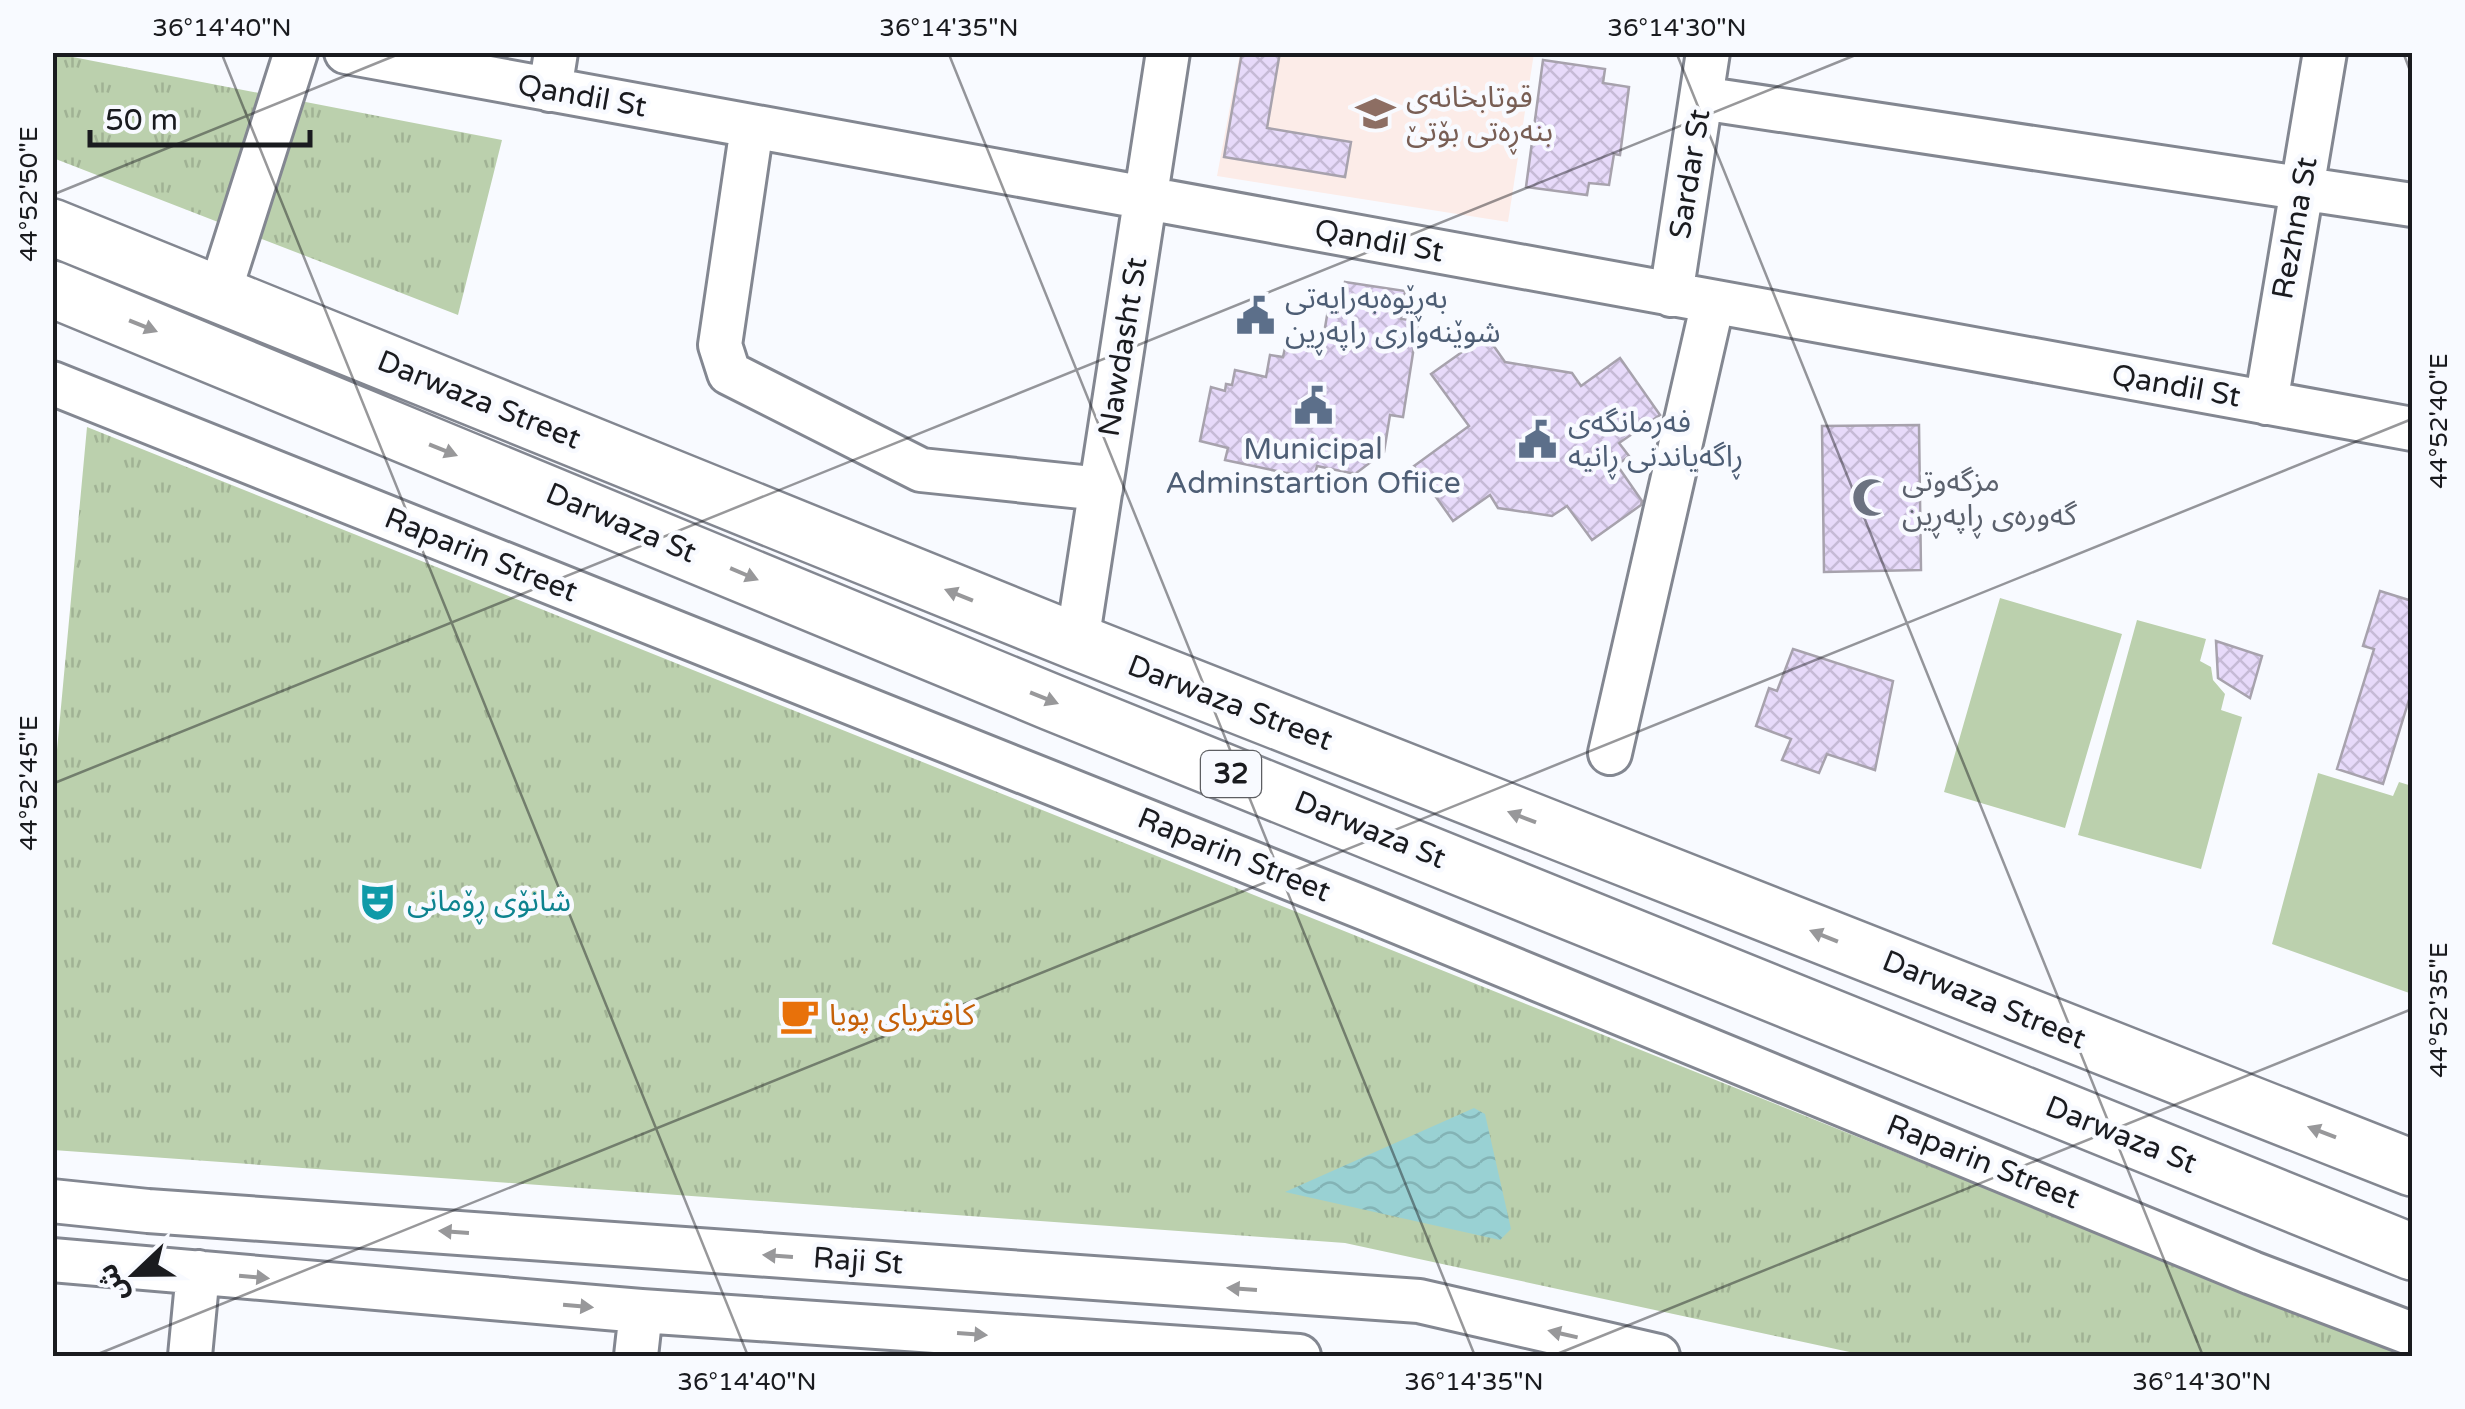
<svg xmlns="http://www.w3.org/2000/svg" width="2465" height="1409" font-family="'Varela Round','Noto Sans Arabic',sans-serif">
	<defs>
		<pattern id="park-tufts" width="24" height="20" patternUnits="userSpaceOnUse" patternTransform="scale(2.5)"><rect width="24" height="20" fill="#bbd0ad"/><path d="M3 7l-1-3M5 7V3M7 7l1-3M15 17l-1-3M17 17v-4M19 17l1-3" fill="none" stroke="#a0b294"/></pattern>
		<pattern id="water-waves" width="16" height="10" patternUnits="userSpaceOnUse" patternTransform="scale(2.5)"><rect width="16" height="10" fill="#99d1d3"/><path d="M0 5q4-4 8 0t8 0" fill="none" stroke="#83b3b5"/></pattern>
		<pattern id="building-cross-hatch" width="8" height="8" patternUnits="userSpaceOnUse" patternTransform="scale(2.5)"><rect width="8" height="8" fill="#e7dafa"/><path d="M0 0l8 8M0 8l8-8" fill="none" stroke="#c6bad6"/></pattern>
	</defs>
	<rect width="100%" height="100%" fill="#f8faff"/>
	<path fill="#fcece8" d="M1240 53H1534L1508 222 1217 176Z"/>
	<path fill="#bbd0ad" d="M2000 598 2122 634 2065 828 1944 792Z
		M2137 620 2206 639 2200 661 2211 667 2213 680 2225 694 2221 710 2242 717 2201 869 2078 835Z
		M2318 773 2393 796 2399 782 2412 786V994L2272 944Z"/>
	<path fill="url(#park-tufts)" d="M52 53 502 140 458 315 53 158Z
		M87 427 2404 1356H1868L1345 1243 53 1150V793Z"/>
	<path fill="url(#water-waves)" d="M1474 1108 1485 1114 1511 1229 1500 1240 1285 1192Z"/>
	<path fill="url(#building-cross-hatch)" stroke="#a7a2ad" stroke-width="2.5" d="M1242 52H1280L1267 128 1351 142 1345 177 1224 157Z
		M1543 60 1605 69 1603 83 1629 87 1620 155 1614 154 1609 185 1589 183 1587 195 1526 187Z
		M1345 282 1405 291 1401 319 1418 321 1403 417 1390 415 1384 452 1355 474 1317 466 1314 479 1225 460 1228 448 1200 441 1211 387 1225 391 1226 384 1232 385 1235 370 1266 377 1270 355 1283 357 1285 348 1296 350 1303 342 1322 345 1328 310 1340 312Z
		M1486 335 1505 362 1572 373 1581 386 1620 358 1660 415 1619 443 1629 456 1617 465 1642 501 1641 505 1592 540 1567 506 1552 516 1498 508 1490 495 1453 521 1414 466 1469 426 1431 374Z
		M1919 425 1921 570 1824 572 1822 426Z
		M2380 591 2412 601V690L2383 784 2337 769 2374 649 2363 646Z
		M2216 641 2262 656 2250 698 2218 678Z
		M1793 649 1893 681 1875 770 1827 754 1819 773 1782 760 1791 739 1756 726 1769 688 1777 691Z"/>
	<g fill="none" stroke-linecap="round" stroke-linejoin="round">
		<defs>
			<path id="minor" d="M346 52 2412 429
				M550 90 556 52
				M1701 98 2412 205
				M752 127 720 345 729 373 921 470 1101 489
				M219 294 296 52
				M1671 295 1708 52
				M52 383 1369 910 2252 1273 2412 1334
				M2266 403 2325 52
				M1077 642 1168 52
				M1610 753 1713 302
				M52 1201 148 1211 1419 1301 1658 1356
				M52 1260 641 1311 1299 1356
				M190 1356 198 1272
				M636 1356 641 1311"/>
			<path id="highway" d="M52 227 1077 642 2412 1168
				M52 289 1051 702 2412 1252"/>
		</defs>
		<use href="#minor" stroke="#838791" stroke-width="48"/>
		<use href="#highway" stroke="#838791" stroke-width="60"/>
		<use href="#minor" stroke="#fff" stroke-width="42"/>
		<use href="#highway" stroke="#fff" stroke-width="55"/>
	</g>
	<defs><path id="oneway-solid" d="M-6-.8H1V-3.2L6.5 0L1 3.2V.8H-6Z" transform="scale(2.5)"/></defs>
	<g fill="#98989a">
		<use href="#oneway-solid" transform="translate(143 326) rotate(22)"/>
		<use href="#oneway-solid" transform="translate(443 450) rotate(22)"/>
		<use href="#oneway-solid" transform="translate(744 574) rotate(23)"/>
		<use href="#oneway-solid" transform="translate(959 595) rotate(-158)"/>
		<use href="#oneway-solid" transform="translate(1044 698) rotate(22)"/>
		<use href="#oneway-solid" transform="translate(1522 817) rotate(-159)"/>
		<use href="#oneway-solid" transform="translate(1824 936) rotate(-158)"/>
		<use href="#oneway-solid" transform="translate(2322 1132) rotate(-159)"/>
		<use href="#oneway-solid" transform="translate(454 1232) rotate(-176)"/>
		<use href="#oneway-solid" transform="translate(778 1256) rotate(-176)"/>
		<use href="#oneway-solid" transform="translate(254 1277) rotate(5)"/>
		<use href="#oneway-solid" transform="translate(1242 1289) rotate(-176)"/>
		<use href="#oneway-solid" transform="translate(578 1306) rotate(5)"/>
		<use href="#oneway-solid" transform="translate(972 1334) rotate(4)"/>
		<use href="#oneway-solid" transform="translate(1563 1334) rotate(-167)"/>
	</g>
	<path fill="none" stroke="#1a1b1f" stroke-width="2.5" stroke-opacity="0.45" d="M221 52 748 1356M948 52 1475 1356M1676 52 2203 1356M2403 52 2412 76M52 195 404 52M52 784 1863 52M93 1356 2412 419M1552 1356 2412 1009"/>
	<defs>
		<symbol id="school-bare" viewBox="-9 -9 18 18"><path d="M0-5L7-2L0 1L-7-2ZM-4 1L0 2.5L4 1V4Q0 6-4 4Z" fill="#8d6e63" stroke="#f8faff" stroke-width="2.5" paint-order="stroke"/></symbol>
		<symbol id="civic-bare" viewBox="-9 -9 18 18"><path d="M-.6-6.5H3V-4.5H.6V-3L4-1V1h2V6H-6V1h2V-1L-.6-3ZM-1.2 2.5V6h2.4V2.5Z" fill="#5c6f8a" stroke="#f8faff" stroke-width="2.5" paint-order="stroke"/></symbol>
		<symbol id="mosque-bare" viewBox="-9 -9 18 18"><path d="M3.5-4.9A6 6 0 1 0 3.5 4.9A5 5 0 1 1 3.5-4.9Z" fill="#6b7280" stroke="#f8faff" stroke-width="2.5" paint-order="stroke"/></symbol>
		<symbol id="theatre-bare" viewBox="-9 -9 18 18"><path d="M-5-5.5Q0-4 5-5.5V0Q5 5 0 6Q-5 5-5 0ZM-3.3-2.5H-1v1.5H-3.3ZM1-2.5H3.3v1.5H1ZM-2.8 1Q0 5.5 2.8 1Z" fill="#0f9aa8" stroke="#f8faff" stroke-width="2.5" paint-order="stroke"/></symbol>
		<symbol id="cafe-bare" viewBox="-9 -9 18 18"><path d="M-5.5-4.5H6V0H3Q3 3.5 0 3.5H-2.5Q-5.5 3.5-5.5 0ZM3-3.2v2h1.7v-2ZM-6 4.5H4V6H-6Z" fill="#e8710a" stroke="#f8faff" stroke-width="2.5" paint-order="stroke"/></symbol>
	</defs>
	<g fill-rule="evenodd">
		<use href="#school-bare" x="1348" y="86" width="55" height="55"/>
		<use href="#civic-bare" x="1228" y="288" width="55" height="55"/>
		<use href="#civic-bare" x="1286" y="378" width="55" height="55"/>
		<use href="#civic-bare" x="1510" y="412" width="55" height="55"/>
		<use href="#mosque-bare" x="1844" y="470" width="55" height="55"/>
		<use href="#theatre-bare" x="350" y="874" width="55" height="55"/>
		<use href="#cafe-bare" x="772" y="988" width="55" height="55"/>
	</g>
	<g text-anchor="middle" dominant-baseline="central" stroke-width="9" stroke-linejoin="round" paint-order="stroke">
		<rect fill="#f8faff" stroke="#5d5e62" stroke-width="2.5" x="1201" y="751" width="60" height="46" rx="8"/>
		<g font-size="28" font-weight="bold" fill="#1a1b1f">
			<text x="1231" y="774">32</text>
		</g>
		<g font-size="30" fill="#1a1b1f" stroke="#f8faff">
			<text transform="translate(582 96) rotate(10)">Qandil St</text>
			<text transform="translate(1690 174) rotate(-81)">Sardar St</text>
			<text transform="translate(2295 228) rotate(-80)">Rezhna St</text>
			<text transform="translate(1379 241) rotate(10)">Qandil St</text>
			<text transform="translate(1123 347) rotate(-81)">Nawdasht St</text>
			<text transform="translate(2176 386) rotate(10)">Qandil St</text>
			<text transform="translate(479 400) rotate(22)">Darwaza Street</text>
			<text transform="translate(621 523) rotate(23)">Darwaza St</text>
			<text transform="translate(481 555) rotate(22)">Raparin Street</text>
			<text transform="translate(1230 703) rotate(21)">Darwaza Street</text>
			<text transform="translate(1370 830) rotate(22)">Darwaza St</text>
			<text transform="translate(1234 855) rotate(22)">Raparin Street</text>
			<text transform="translate(1984 1000) rotate(22)">Darwaza Street</text>
			<text transform="translate(2121 1135) rotate(22)">Darwaza St</text>
			<text transform="translate(1983 1162) rotate(22)">Raparin Street</text>
			<text transform="translate(858 1261) rotate(4)">Raji St</text>
		</g>
		<g font-size="30" fill="#785e54" stroke="#f8faff" text-anchor="start">
			<text x="1406" y="97">قوتابخانەی<tspan x="1406" dy="34">بنەڕەتی بۆتێ</tspan></text>
		</g>
		<g font-size="30" fill="#4e5e75" stroke="#f8faff" text-anchor="start">
			<text x="1285" y="298">بەڕێوەبەرایەتی<tspan x="1285" dy="34">شوێنەواری راپەڕین</tspan></text>
			<text x="1568" y="422">فەرمانگەی<tspan x="1568" dy="34">ڕاگەیاندنی ڕانیە</tspan></text>
			<text x="1313" y="449" text-anchor="middle">Municipal<tspan x="1313" dy="34">Adminstartion Ofiice</tspan></text>
		</g>
		<g font-size="30" fill="#5b616d" stroke="#f8faff" text-anchor="start">
			<text x="1902" y="481">مزگەوتی<tspan x="1902" dy="34">گەورەی ڕاپەڕین</tspan></text>
		</g>
		<g font-size="30" fill="#0d838f" stroke="#f8faff" text-anchor="start">
			<text x="407" y="901">شانۆی ڕۆمانی</text>
		</g>
		<g font-size="30" fill="#c56008" stroke="#f8faff" text-anchor="start">
			<text x="829" y="1015">کافتریای پویا</text>
		</g>
	</g>
	<rect width="2465" height="1409" fill="none" stroke="#f8faff" stroke-width="110"/>
	<g transform="translate(135 1274) rotate(248)" stroke="#f8faff" stroke-width="8" paint-order="stroke">
	<path d="M0-8L18 38L0 25L-18 38Z" fill="#1a1b1f"/>
	<text y="-15" font-size="28" font-weight="bold" text-anchor="middle" fill="#1a1b1f">ش</text>
	</g>
	<path d="M90 130v15h220v-15" fill="none" stroke="#1a1b1f" stroke-width="5"/>
	<text x="105" y="130" font-size="30" fill="#1a1b1f" stroke="#f8faff" stroke-width="8" paint-order="stroke">50 m</text>
	<rect x="55" y="55" width="2355" height="1299" fill="none" stroke="#1a1b1f" stroke-width="4"/>
	<g font-size="25" text-anchor="middle" fill="#1a1b1f">
		<text x="222" y="36">36°14'40"N</text>
		<text x="949" y="36">36°14'35"N</text>
		<text x="1677" y="36">36°14'30"N</text>
		<text transform="translate(28 194) rotate(-90)" y="9">44°52'50"E</text>
		<text transform="translate(2438 421) rotate(-90)" y="9">44°52'40"E</text>
		<text transform="translate(28 783) rotate(-90)" y="9">44°52'45"E</text>
		<text transform="translate(2438 1010) rotate(-90)" y="9">44°52'35"E</text>
		<text x="747" y="1390">36°14'40"N</text>
		<text x="1474" y="1390">36°14'35"N</text>
		<text x="2202" y="1390">36°14'30"N</text>
	</g>
</svg>
